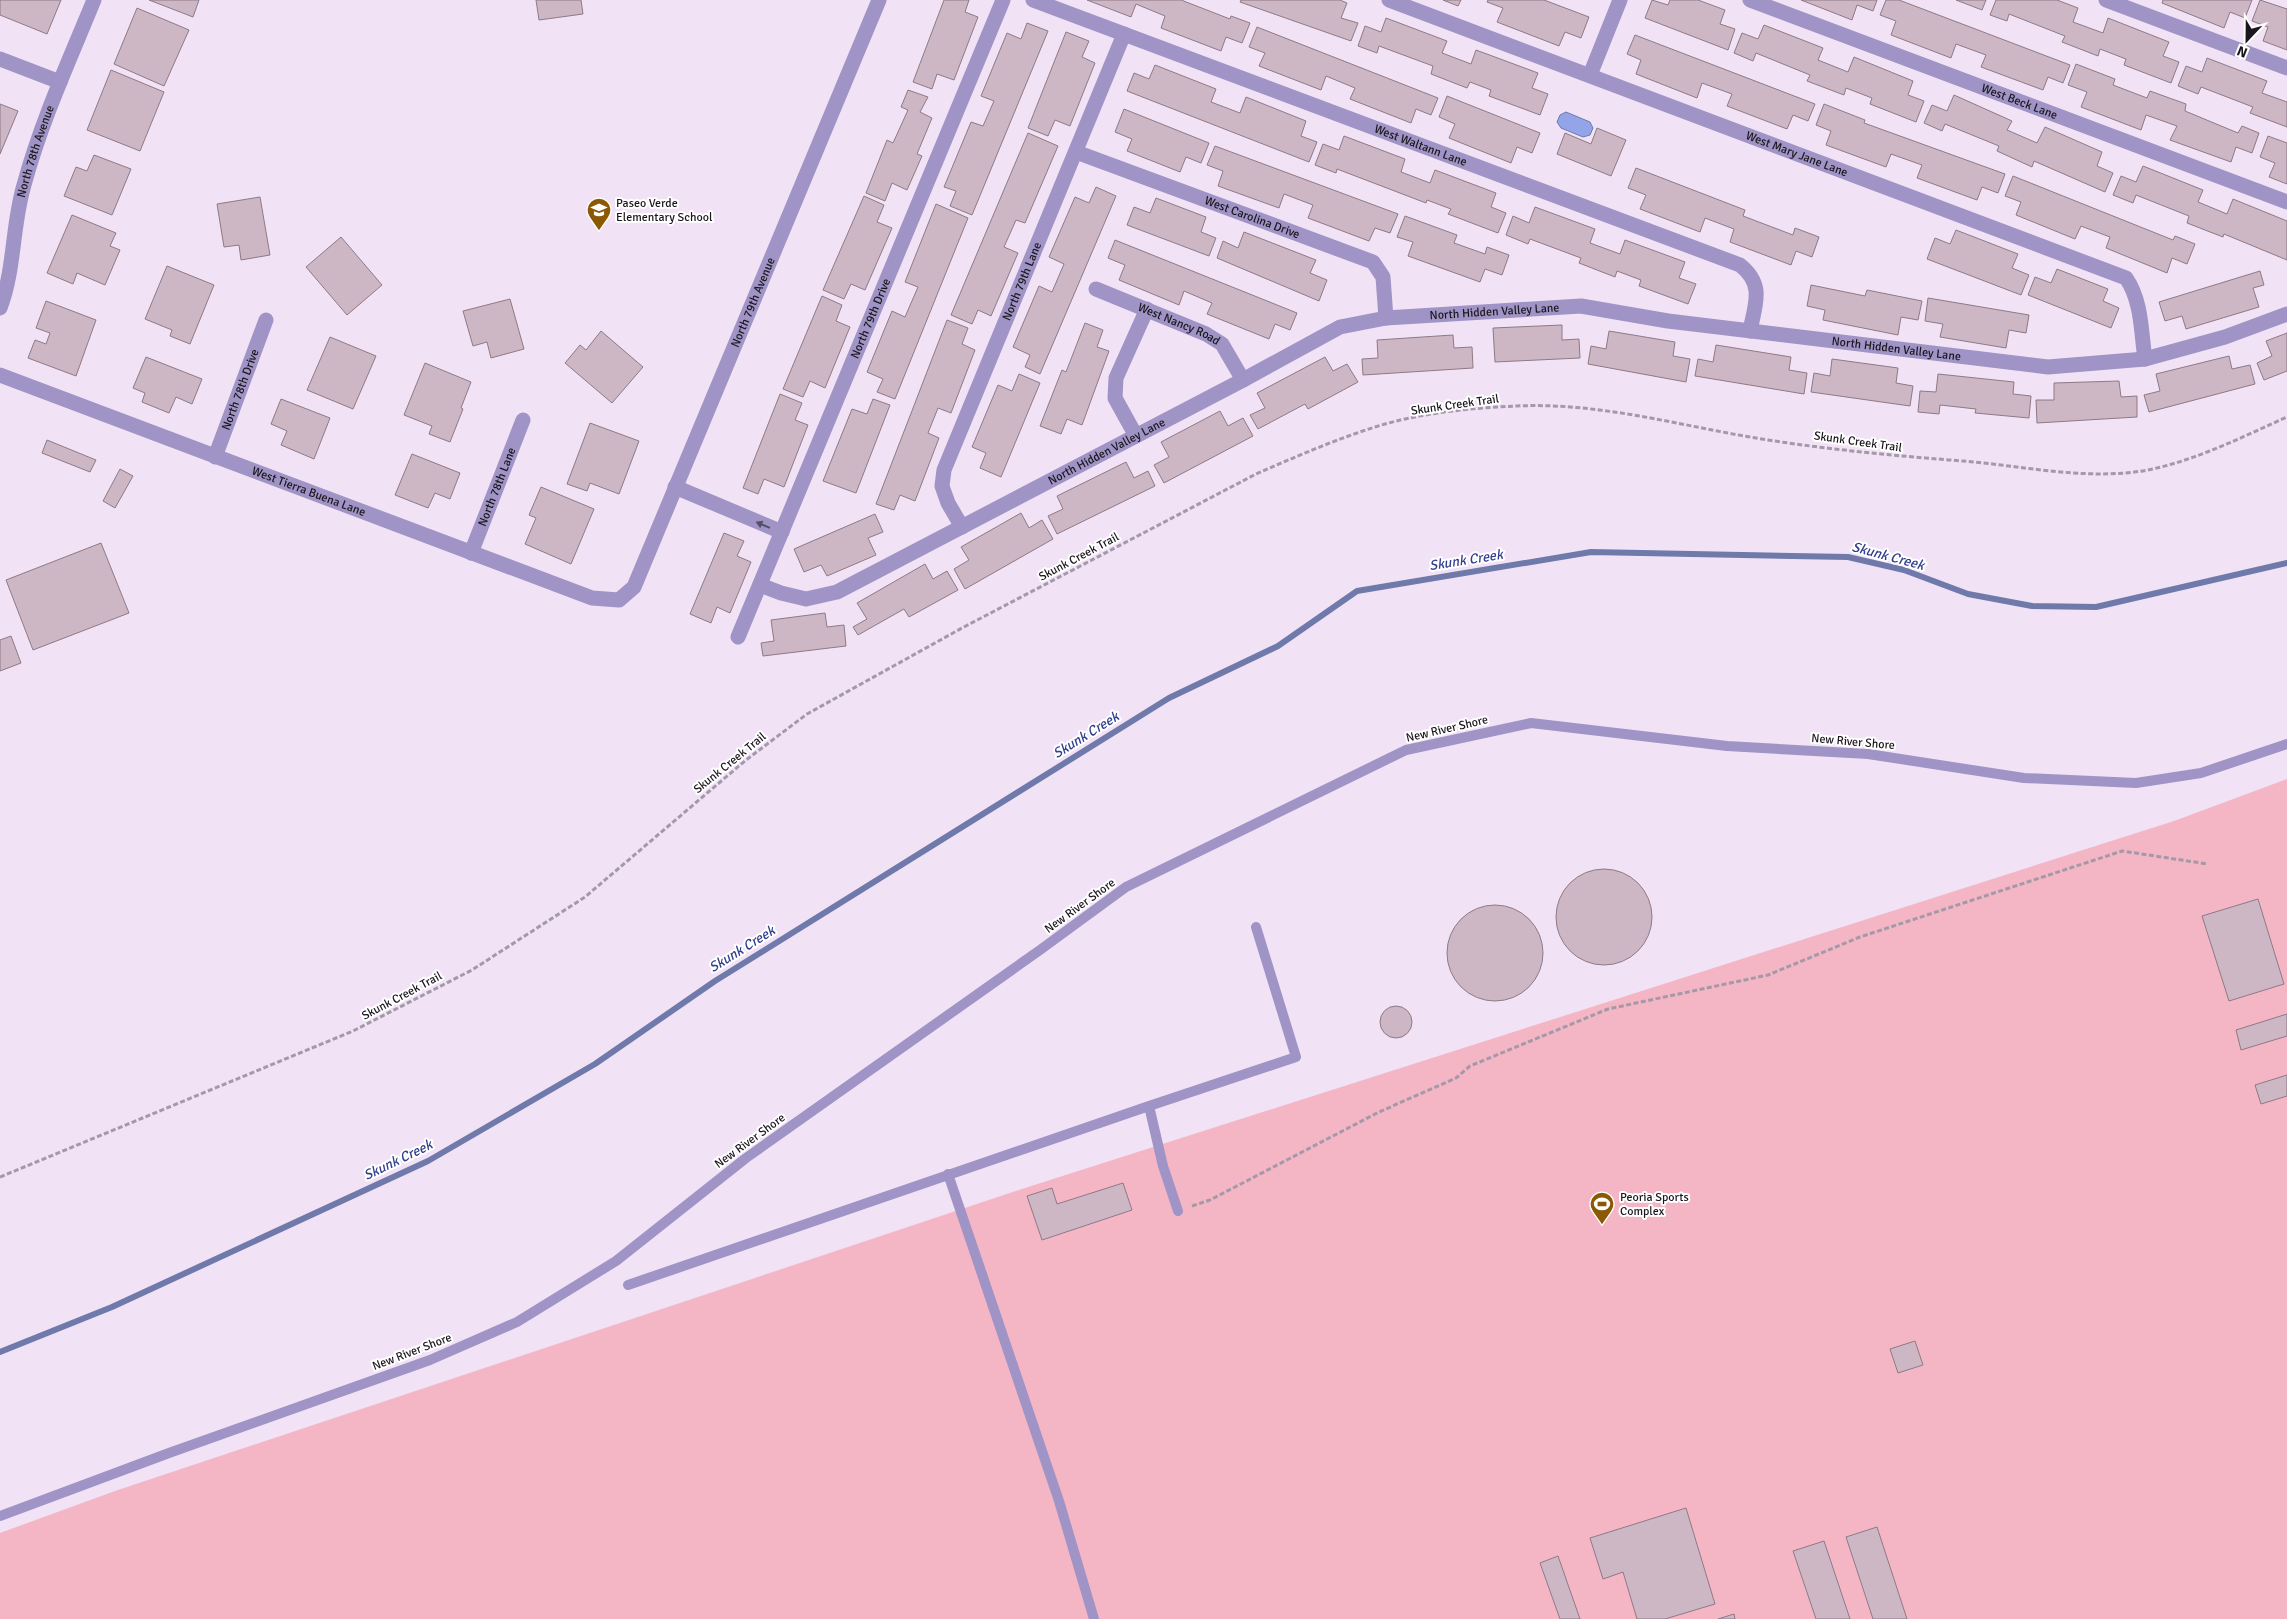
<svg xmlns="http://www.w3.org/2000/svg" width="2287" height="1619" font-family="Signika,sans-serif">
	<rect width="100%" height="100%" fill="#f1e2f6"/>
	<path fill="#f4b6c5" d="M2287 779V1619H0V1533L115 1491 1025 1188 2174 821Z"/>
	<path fill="#93a5e8" stroke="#6f7aab" d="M1566 112 1590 122 1593 128 1590 135 1583 137 1561 128 1557 122 1560 115Z"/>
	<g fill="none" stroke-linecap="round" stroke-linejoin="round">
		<path stroke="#6f7aab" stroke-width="6" d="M0 1352 112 1307 428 1161 595 1064 715 981 1169 698 1278 646 1357 591 1591 552 1848 557 1904 570 1968 594 2032 606 2096 607 2287 563"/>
	</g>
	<path fill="#ceb7c5" stroke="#8e7986" d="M0 0H61L47 34 0 15Z
		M149 0H199L193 17Z
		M536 0H581L583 14 539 20Z
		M944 0H969L965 12 978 17 954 80 937 74 932 89 913 82Z
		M1087 0H1181L1230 19 1231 16 1250 23 1242 43 1226 37 1221 51 1161 28 1165 16 1136 4 1131 17Z
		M1241 0H1340L1347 3 1341 18 1358 23 1351 41 1240 2Z
		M1443 0H1461L1458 6Z
		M1488 0H1544L1589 17 1581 38 1565 32 1559 46 1497 22 1503 8 1487 2Z
		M1652 0 1668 5 1670 0H1698L1725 10 1720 24 1735 29 1728 50 1645 18Z
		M1801 0H1877L1873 11 1857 5 1852 20Z
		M1886 0H1899L2070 65 2063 83 2048 77 2043 90 1981 67 1986 55 1956 44 1951 58 1891 35 1896 21 1880 15Z
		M1956 0H1986L1982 10Z
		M1996 0H2057L2078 8 2073 22 2103 33 2108 18 2169 42 2163 56 2179 62 2171 83 2124 65 2126 59 2100 49 2098 56 2062 42 2065 36 2009 14 2007 21 1990 15Z
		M2163 0H2252L2245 18 2230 12 2224 28 2162 3Z
		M2260 0 2287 9V50L2263 41 2268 27 2252 21Z
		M137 8 189 30 164 86 114 64Z
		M1386 18 1447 41 1442 53 1471 64 1476 50 1538 73 1532 88 1548 94 1540 115 1489 96 1491 90 1470 82 1467 88 1431 74 1433 66 1379 46 1377 53 1358 46 1365 26 1381 32Z
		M1027 23 1048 31 972 215 950 206 956 191 944 187 971 122 983 126 994 101 981 96 1007 33 1021 39Z
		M1764 25 1823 48 1818 60 1848 72 1854 57 1913 81 1908 95 1924 101 1916 122 1870 104 1872 98 1846 88 1844 95 1807 81 1810 75 1756 53 1753 61 1734 53 1742 33 1758 39Z
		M1257 27 1438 98 1431 115 1416 109 1411 123 1350 99 1355 88 1326 76 1321 90 1259 66 1265 53 1249 47Z
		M1066 32 1089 41 1082 57 1095 63 1070 126 1055 120 1048 136 1028 128Z
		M1635 35 1815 104 1808 121 1793 115 1787 129 1727 106 1732 94 1702 83 1697 98 1636 74 1641 60 1627 54Z
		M2207 58 2267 81 2262 93 2287 102V127L2250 113 2253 107 2201 87 2198 94 2178 86 2186 66 2202 72Z
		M2076 64 2115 79 2113 85 2147 98 2150 91 2186 104 2185 111 2238 133 2242 126 2259 133 2252 153 2236 147 2231 162 2170 140 2177 126 2146 115 2141 130 2081 107 2087 92 2068 85Z
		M1155 65 1216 89 1211 102 1240 113 1246 97 1306 121 1301 136 1317 142 1309 162 1127 91 1134 73 1149 79Z
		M111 70 164 92 140 151 87 130Z
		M908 90 928 97 920 112 932 118 917 154 922 156 907 190 892 183 885 201 866 193 887 140 893 143 908 110 901 107Z
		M1954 95 2012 121 2007 130 2037 143 2045 127 2102 152 2097 166 2113 173 2105 192 2034 161 2032 167 1997 151 1999 146 1945 124 1942 131 1924 123 1932 105 1947 111Z
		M1447 96 1540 133 1532 153 1517 147 1511 163 1449 138 1455 124 1439 117Z
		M0 104 18 111 0 154Z
		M1824 104 1865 120 1864 123 2005 174 1998 193 1982 187 1977 200 1917 178 1922 165 1891 154 1886 167 1826 145 1831 131 1816 125Z
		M1124 109 1209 143 1201 163 1186 157 1180 172 1127 151 1132 139 1115 132Z
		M1597 128 1626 140 1611 176 1557 154 1565 133 1591 144Z
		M1028 133 1058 146 1025 223 1016 220 1004 247 1018 253 991 316 978 310 972 324 951 315Z
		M1344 136 1405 159 1401 172 1430 183 1435 170 1496 193 1491 207 1506 213 1498 233 1448 214 1451 209 1427 200 1426 203 1337 169 1336 173 1315 165 1323 144 1339 150Z
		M2268 136 2287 143V184L2269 177 2275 163 2260 157Z
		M1215 146 1398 214 1390 233 1375 228 1369 241 1308 218 1313 205 1284 194 1279 208 1218 186 1223 171 1207 165Z
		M94 155 131 169 112 215 64 196 76 167 87 171Z
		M2143 166 2203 190 2198 202 2227 214 2233 199 2287 221V260L2224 234 2223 237 2187 223 2189 216 2136 195 2133 203 2113 195 2121 176 2136 182Z
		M1636 168 1745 210 1743 216 1793 235 1795 228 1819 237 1812 257 1796 251 1791 265 1730 242 1734 229 1705 218 1700 232 1640 209 1646 195 1628 188Z
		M2013 176 2173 240 2175 236 2195 244 2187 264 2172 258 2167 273 2106 248 2110 237 2081 226 2075 239 2016 215 2021 202 2005 196Z
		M1096 187 1116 196 1040 374 1025 367 1030 355 1013 347 1039 286 1052 292 1064 264 1049 257 1075 197 1089 203Z
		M864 196 884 205 877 222 892 228 865 290 851 284 844 299 823 290Z
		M260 197 270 255 241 260 239 245 224 247 217 204Z
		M1156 198 1206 217 1201 232 1216 238 1209 256 1127 225 1134 207 1150 213Z
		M936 204 968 218 895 399 877 392 883 379 867 372 892 311 905 317 918 287 905 282Z
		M1535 207 1595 229 1590 243 1620 254 1625 240 1685 262 1679 278 1696 284 1688 304 1639 286 1641 280 1617 271 1615 277 1579 263 1581 258 1530 239 1528 244 1506 235 1513 216 1529 223Z
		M72 215 116 233 110 246 120 250 105 285 77 273 73 284 47 273Z
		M1405 216 1457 235 1454 243 1485 254 1487 247 1509 255 1502 275 1485 269 1480 282 1408 256 1413 242 1397 237Z
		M1956 230 2018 254 2012 268 2029 275 2021 295 1927 259 1935 238 1950 244Z
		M1244 232 1316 260 1310 273 1327 280 1319 301 1217 258 1223 241 1238 248Z
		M341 237 382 285 347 315 306 267Z
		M1115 240 1297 313 1290 330 1275 324 1269 339 1207 314 1212 303 1184 291 1179 305 1119 280 1125 265 1108 258Z
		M167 266 214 285 190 344 170 336 172 330 145 319Z
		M2057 269 2108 289 2103 301 2119 308 2111 328 2028 295 2035 277 2051 283Z
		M2260 271 2264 285 2253 288 2259 307 2186 329 2182 316 2165 321 2159 302Z
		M1811 285 1865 296 1867 290 1922 301 1918 320 1901 317 1898 335 1823 320 1825 310 1807 306Z
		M822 296 842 305 836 321 850 327 825 388 810 381 803 397 783 389Z
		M1928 298 2029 315 2026 333 2009 330 2006 348 1940 337 1943 324 1925 321Z
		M510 299 524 349 491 358 487 342 473 346 463 311Z
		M46 301 96 320 76 376 28 358 35 340 46 344 50 333 36 328Z
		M947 320 968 328 962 344 975 350 951 413 938 408 928 433 939 438 915 501 900 495 894 510 876 504Z
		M1085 323 1103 330 1097 347 1109 351 1082 425 1067 419 1061 434 1040 426 1062 370 1066 372Z
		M1562 325V340L1579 339 1580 358 1495 362 1493 328Z
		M601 331 643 367 612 403 565 363 580 345 586 350Z
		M1609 331 1675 342 1673 356 1690 359 1686 382 1588 364 1591 346 1606 349Z
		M2287 333V371L2264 380 2257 363 2272 356 2266 341Z
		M1453 335 1454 348 1472 347 1473 368 1363 375 1362 359 1378 358 1377 340Z
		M330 337 376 356 353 409 307 390Z
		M1716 345 1791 357 1789 370 1807 373 1804 394 1695 376 1698 359 1713 362Z
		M2229 356 2232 369 2250 365 2255 384 2149 412 2144 395 2160 391 2156 374Z
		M146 357 202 379 192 404 176 397 169 413 142 402 145 393 133 388Z
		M1325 357 1333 371 1347 364 1358 382 1308 409 1305 404 1258 429 1250 415 1265 408 1257 393Z
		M1832 359 1898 368 1896 383 1913 386 1910 406 1811 392 1814 373 1830 376Z
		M425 363 471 382 461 408 463 409 450 442 429 434 432 426 404 415Z
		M1019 374 1040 383 1001 477 980 468 986 453 972 447 998 385 1012 391Z
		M1938 374 2014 382 2013 394 2031 396 2029 418 1975 413 1976 409 1940 405 1939 414 1918 412 1920 391 1936 392Z
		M2119 381 2121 397 2137 396V417L2037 423 2036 400H2054V383Z
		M780 394 802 403 795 420 808 425 784 487 764 479 758 494 743 488Z
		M281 399 330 418 314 459 281 445 287 431 271 424Z
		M873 399 890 405 856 493 823 481 852 409 867 414Z
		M1220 411 1228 426 1243 418 1253 436 1164 483 1154 465 1169 457 1161 442Z
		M590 423 639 441 619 494 590 483 587 491 567 484Z
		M47 440 96 460 90 472 42 453Z
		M412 454 460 473 450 499 435 493 428 508 395 495Z
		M1126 462 1134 478 1148 471 1155 486 1057 534 1048 516 1063 509 1057 496Z
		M120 469 133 476 115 508 103 501Z
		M541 487 594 509 571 564 525 544 536 518 529 515Z
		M1021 513 1029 528 1042 520 1053 539 965 589 954 569 969 560 961 547Z
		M875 514 883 532 868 538 876 555 827 576 821 565 804 572 794 549Z
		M724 533 744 541 737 556 751 562 730 613 717 607 711 623 690 614Z
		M101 543 129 613 33 650 6 580Z
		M925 564 933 579 947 571 958 590 909 617 904 609 858 635 853 627 867 619 857 603Z
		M825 613 827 627 844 625 846 646 763 656 761 643 774 641 771 620Z
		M11 636 21 663 0 671V640Z
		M1556 917a48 48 0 1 1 96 0a48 48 0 1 1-96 0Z
		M2258 899 2284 984 2229 1001 2202 916Z
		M1447 953a48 48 0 1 1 96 0a48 48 0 1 1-96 0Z
		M1380 1022a16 16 0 1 1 32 0a16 16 0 1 1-32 0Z
		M2287 1014V1036L2241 1050 2236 1030Z
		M2287 1075V1096L2261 1104 2255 1085Z
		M1123 1183 1132 1210 1042 1240 1027 1196 1052 1188 1057 1204Z
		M1915 1341 1923 1365 1898 1373 1890 1349Z
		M1686 1508 1715 1604 1665 1619H1637L1623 1572 1603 1579 1590 1538Z
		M1877 1527 1907 1619H1873L1846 1537Z
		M1824 1541 1850 1619H1816L1793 1551Z
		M1558 1556 1580 1619H1560L1540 1563Z
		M1734 1614 1735 1619H1718Z"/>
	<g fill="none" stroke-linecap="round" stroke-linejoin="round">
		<path stroke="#a499a8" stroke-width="3" stroke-dasharray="5 2.5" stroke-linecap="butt" d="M0 1177 353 1031 472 970 585 897 746 760 807 714 962 628 1256 474C1295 457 1334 440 1375 427 1419 413 1470 408 1516 406 1602 402 1684 427 1768 440 1833 450 1898 456 1963 461 2024 466 2088 481 2148 470 2197 460 2242 437 2287 417
			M1192 1206 1210 1200 1379 1112 1456 1078 1470 1066 1608 1009 1768 975 1860 937 2122 851 2208 864"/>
		<path stroke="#9f94c5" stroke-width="10" d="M1149 1106 1296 1057 1256 927
			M948 1174 1059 1501 1094 1619
			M628 1285 1149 1106 1163 1166 1178 1211
			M0 1516 169 1453 430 1360 517 1322 616 1261 746 1158 1040 950 1126 887 1406 750 1531 723 1727 746 1868 754 2024 778 2136 783 2201 773 2287 744"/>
		<g stroke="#9f94c5" stroke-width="15">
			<path id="s1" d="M1033 0 1740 265C1765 285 1755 304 1750 331"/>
			<path id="s2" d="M1389 0 2126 278C2142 301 2141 332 2145 359"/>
			<path id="s3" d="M1750 0 2287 202"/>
			<path d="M2106 0 2287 68"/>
			<path d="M0 59 60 82"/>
			<path d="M1590 75 1620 0"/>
			<path id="s4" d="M1076 152 1373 262 1383 277 1386 318"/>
			<path id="s5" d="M1096 289 1206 334 1222 344 1243 380"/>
			<path id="s6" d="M0 308C15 269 12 225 24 185 41 122 69 61 94 0"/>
			<path id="s7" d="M0 375 592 598 619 600 634 587 879 0"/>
			<path d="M1136 436 1115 398 1116 378 1147 309"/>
			<path id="s8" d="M215 457 266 320"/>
			<path d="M675 487 782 532"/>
			<path id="s9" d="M962 527 948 503 942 486 944 470 1124 34"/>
			<path id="s10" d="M471 553 523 420"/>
			<path id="s11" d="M760 585 781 593 806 599 837 592 1243 380 1340 327 1386 318 1581 306 1668 321 2048 367 2145 359 2225 337 2287 314"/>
			<path id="s12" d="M738 637 1003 0"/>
		</g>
	</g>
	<defs><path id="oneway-solid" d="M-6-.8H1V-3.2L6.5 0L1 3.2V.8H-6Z" transform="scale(1.25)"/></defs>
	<use fill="#564f69" href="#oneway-solid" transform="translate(763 525) rotate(-157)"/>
	<defs>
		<symbol id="school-pin" viewBox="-11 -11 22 30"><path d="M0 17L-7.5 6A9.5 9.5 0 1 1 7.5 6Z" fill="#8b5803" stroke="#fff"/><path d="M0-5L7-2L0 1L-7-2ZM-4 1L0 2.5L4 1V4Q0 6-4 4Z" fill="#fff"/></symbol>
		<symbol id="stadium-pin" viewBox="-11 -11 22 30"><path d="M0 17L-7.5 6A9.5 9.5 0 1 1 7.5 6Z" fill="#8b5803" stroke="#fff"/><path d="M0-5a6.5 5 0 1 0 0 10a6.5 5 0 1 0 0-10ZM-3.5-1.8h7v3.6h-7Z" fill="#fff"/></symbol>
	</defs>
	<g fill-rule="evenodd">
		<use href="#school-pin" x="585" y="196" width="28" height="38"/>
		<use href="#stadium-pin" x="1588" y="1190" width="28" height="38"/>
	</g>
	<g text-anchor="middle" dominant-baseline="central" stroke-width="4" stroke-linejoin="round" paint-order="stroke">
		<g font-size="12" fill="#1b161d" stroke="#fff">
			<text stroke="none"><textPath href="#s3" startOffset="288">West Beck Lane</textPath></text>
			<text stroke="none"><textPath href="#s1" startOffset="414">West Waltann Lane</textPath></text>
			<text stroke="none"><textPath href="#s6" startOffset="161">North 78th Avenue</textPath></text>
			<text stroke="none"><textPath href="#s2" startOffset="436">West Mary Jane Lane</textPath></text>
			<text stroke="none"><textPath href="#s4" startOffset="188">West Carolina Drive</textPath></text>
			<text stroke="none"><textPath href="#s9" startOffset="266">North 79th Lane</textPath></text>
			<text stroke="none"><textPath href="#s7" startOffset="988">North 79th Avenue</textPath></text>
			<text stroke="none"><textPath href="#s11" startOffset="804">North Hidden Valley Lane</textPath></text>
			<text stroke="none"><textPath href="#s12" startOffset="345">North 79th Drive</textPath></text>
			<text stroke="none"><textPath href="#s5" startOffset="90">West Nancy Road</textPath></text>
			<text stroke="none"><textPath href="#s11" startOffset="1209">North Hidden Valley Lane</textPath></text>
			<text stroke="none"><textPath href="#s8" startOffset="72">North 78th Drive</textPath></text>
			<text transform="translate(1455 405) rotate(-8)">Skunk Creek Trail</text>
			<text transform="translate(1858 442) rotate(8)">Skunk Creek Trail</text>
			<text stroke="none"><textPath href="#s11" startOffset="384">North Hidden Valley Lane</textPath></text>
			<text stroke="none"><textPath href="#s10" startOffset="71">North 78th Lane</textPath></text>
			<text stroke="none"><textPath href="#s7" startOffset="330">West Tierra Buena Lane</textPath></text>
			<text transform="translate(1079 557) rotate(-28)">Skunk Creek Trail</text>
			<text transform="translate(1447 729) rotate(-13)">New River Shore</text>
			<text transform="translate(1853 742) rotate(5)">New River Shore</text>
			<text transform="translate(730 763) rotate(-39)">Skunk Creek Trail</text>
			<text transform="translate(1080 906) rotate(-36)">New River Shore</text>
			<text transform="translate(402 996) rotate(-28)">Skunk Creek Trail</text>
			<text transform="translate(750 1141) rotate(-36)">New River Shore</text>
			<text transform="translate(412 1352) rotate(-21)">New River Shore</text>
		</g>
		<g font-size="12" fill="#1b161d" stroke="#fff" text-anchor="start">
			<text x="616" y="203">Paseo Verde<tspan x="616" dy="14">Elementary School</tspan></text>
			<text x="1620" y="1197">Peoria Sports<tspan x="1620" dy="14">Complex</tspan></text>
		</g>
		<g font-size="14" font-style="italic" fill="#323f8d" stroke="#fff">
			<text transform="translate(1888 556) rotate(15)">Skunk Creek</text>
			<text transform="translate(1466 560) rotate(-9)">Skunk Creek</text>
			<text transform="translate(1086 735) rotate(-32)">Skunk Creek</text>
			<text transform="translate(742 949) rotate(-32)">Skunk Creek</text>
			<text transform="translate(398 1160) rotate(-26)">Skunk Creek</text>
		</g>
	</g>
	<g transform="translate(2247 40) rotate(202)" stroke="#ffffff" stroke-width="4" paint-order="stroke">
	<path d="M0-4L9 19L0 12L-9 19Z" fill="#1b161d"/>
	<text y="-8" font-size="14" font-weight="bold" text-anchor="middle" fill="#1b161d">N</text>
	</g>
</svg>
